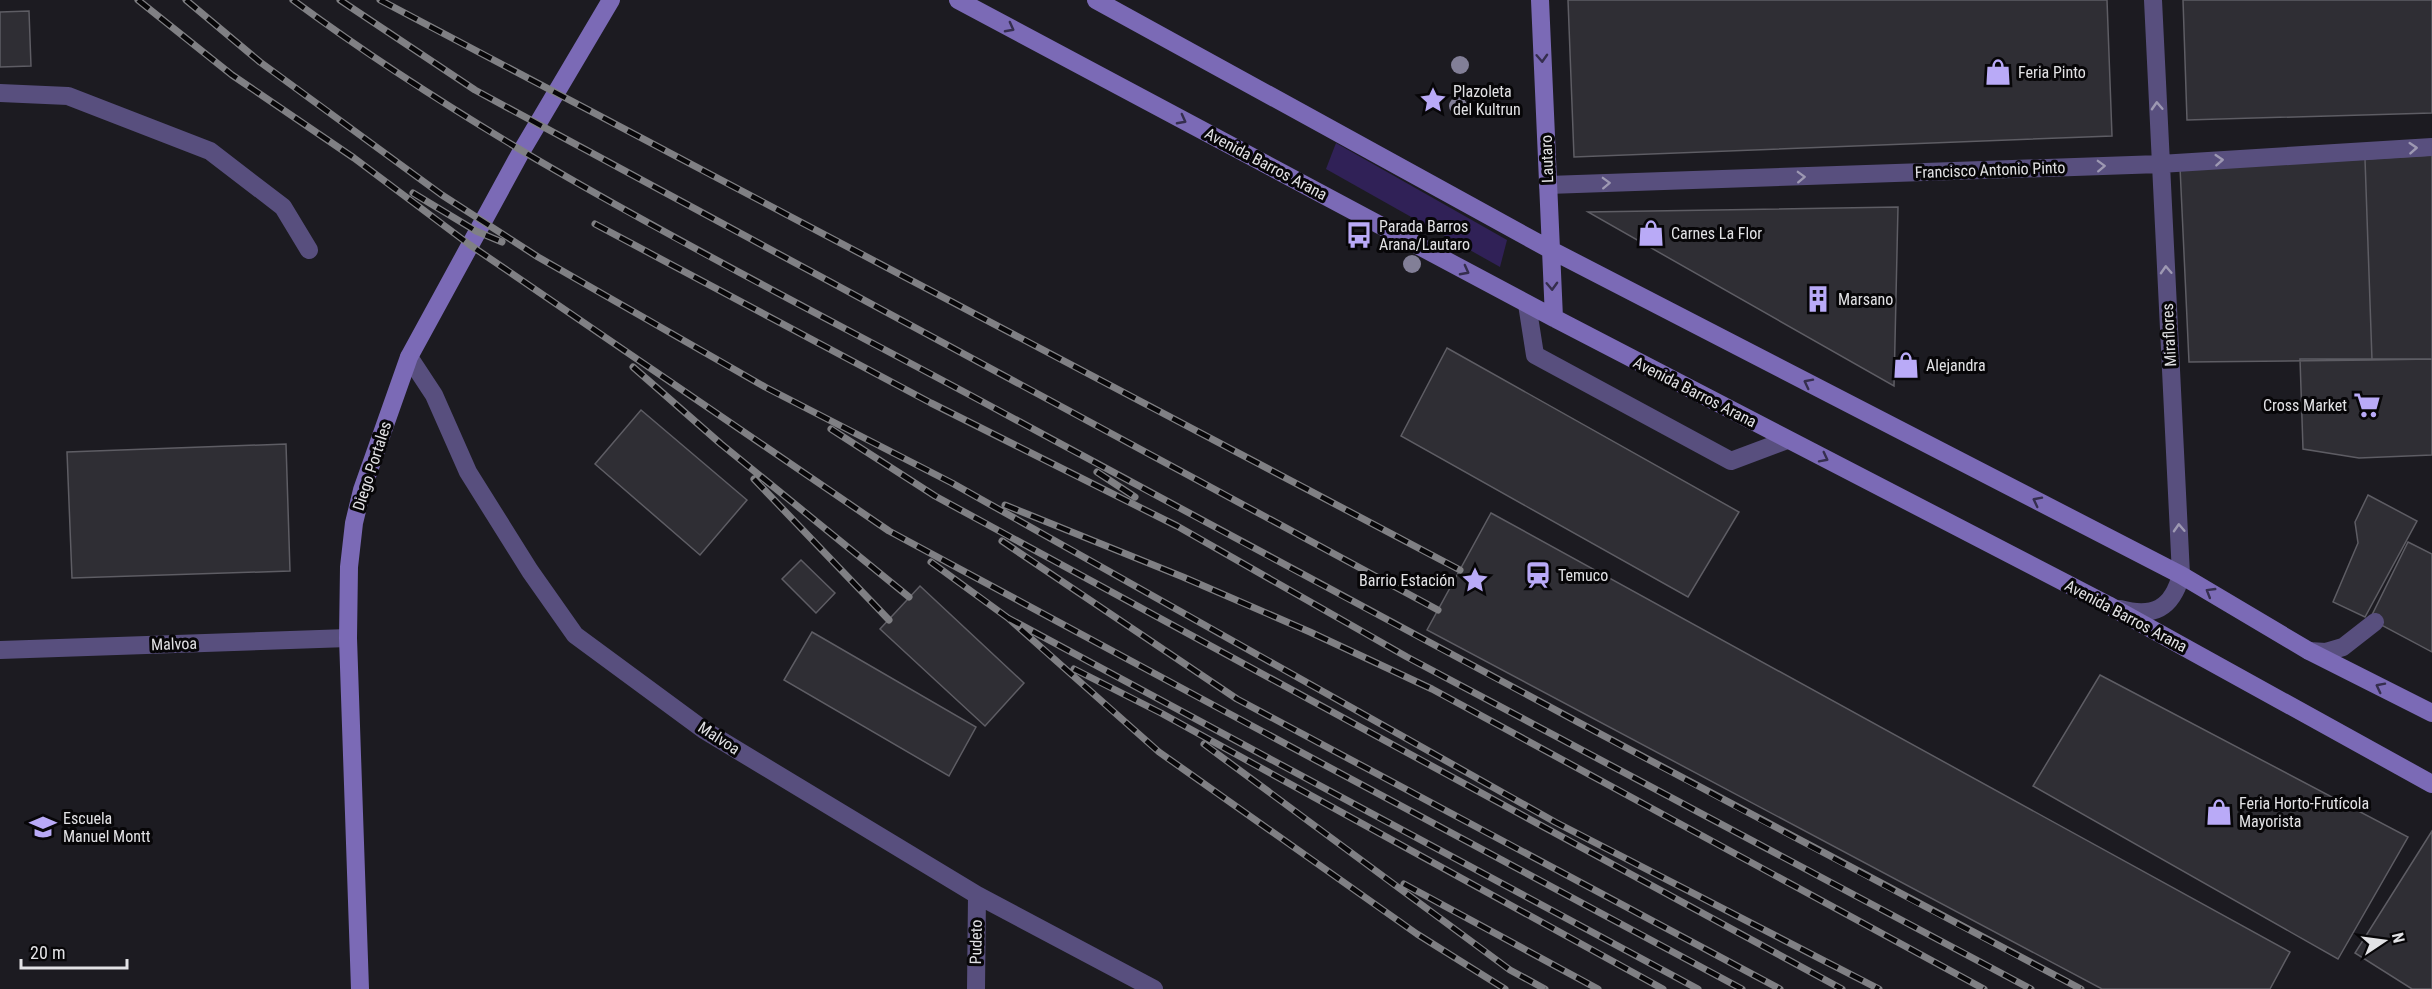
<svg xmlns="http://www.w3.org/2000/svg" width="2432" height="989" font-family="'Roboto Condensed',sans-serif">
	<rect width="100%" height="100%" fill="#1c1b21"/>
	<path fill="#302157" d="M1336 143 1507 240 1500 267 1326 169Z"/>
	<path fill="#2f2e34" stroke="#5e5d64" stroke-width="1.5" d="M1568 0H2107L2112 136 1574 157Z
		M2183 0H2432V113L2187 120Z
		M29 11 31 66 0 67V12Z
		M2432 155V359L2372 360 2365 159Z
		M2365 159 2372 360 2189 362 2180 167Z
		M1898 207 1894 386 1588 212Z
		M1447 348 1739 512 1688 597 1401 436Z
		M2300 359H2432V455L2359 458 2303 449Z
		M641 410 747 500 700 555 595 464Z
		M286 444 290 571 72 578 67 452Z
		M2368 495 2417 521 2365 617 2333 602 2358 543 2355 522Z
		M1491 513 2290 952 2270 989H2102L1427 630Z
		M2408 542 2432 554V652L2370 619Z
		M801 560 835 593 816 613 782 579Z
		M920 586 1024 683 985 726 880 629Z
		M812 632 976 727 949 776 784 680Z
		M2100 675 2408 837 2338 959 2033 786Z
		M2432 831V989H2412L2355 953Z"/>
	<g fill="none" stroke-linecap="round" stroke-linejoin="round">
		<path stroke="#584f7e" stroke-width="18" d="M0 93 68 96 210 151 283 207 309 250
			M1527 304 1535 355 1731 461 1787 440
			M2309 651 2326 652 2343 647 2375 622"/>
		<path stroke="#584f7e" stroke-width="18" d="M1548 185 2160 164 2432 147
			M409 357 434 395 468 472 530 571 575 635 704 730 977 895 1154 989
			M2120 609C2153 618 2172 609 2181 575L2153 0
			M0 650 348 638
			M976 989 977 895"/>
		<path stroke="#7b6ab6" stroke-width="18" d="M958 0 1554 318 2108 605 2432 784
			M1096 0 1551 250 2181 575 2309 651 2432 713
			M1540 0 1554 318
			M360 989 348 638 349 567 354 523 362 490 409 357 521 152 611 0"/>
		<defs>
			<path id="rail" d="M138 0 232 75 354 158 470 245 889 531 1742 989
				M186 0 260 62 442 195 538 257 765 387 952 483 1555 822 1879 989
				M293 0C511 161 757 280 994 408 1356 603 1717 798 2081 989
				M340 0 475 90 1438 610
				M380 0 1460 570
				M413 193 476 231 502 242
				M595 224 931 403 1177 526 1407 657 2031 989
				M633 367 721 444 909 597
				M831 429 935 496 1842 989
				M1097 472 1135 497
				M754 479 889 620
				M1005 505 1183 577 1310 632 1432 689 1984 989
				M1002 541 1237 699 1780 989
				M931 562 1008 618 1159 752 1417 934 1505 989
				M1008 618 1698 989
				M1074 669 1161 713 1663 989
				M1204 744 1510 970 1545 989
				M1404 884 1598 989"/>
		</defs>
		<use href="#rail" stroke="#808084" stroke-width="7"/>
		<use href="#rail" stroke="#070608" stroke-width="4.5" stroke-dasharray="14" stroke-linecap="butt"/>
	</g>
	<g fill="#827f97">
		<circle cx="1460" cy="65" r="9"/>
		<circle cx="1458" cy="106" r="9"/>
		<circle cx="1412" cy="264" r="9"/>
	</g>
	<defs><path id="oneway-chevron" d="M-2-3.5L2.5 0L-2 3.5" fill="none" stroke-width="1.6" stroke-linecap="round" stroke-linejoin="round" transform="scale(1.5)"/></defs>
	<g stroke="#352e4e">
		<use href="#oneway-chevron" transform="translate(1010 28) rotate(28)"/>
		<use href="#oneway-chevron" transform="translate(1542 58) rotate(87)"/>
		<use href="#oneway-chevron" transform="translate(1182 120) rotate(28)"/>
		<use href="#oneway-chevron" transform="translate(1465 271) rotate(28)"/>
		<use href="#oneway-chevron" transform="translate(1552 286) rotate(88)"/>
		<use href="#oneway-chevron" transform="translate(1808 383) rotate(-153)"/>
		<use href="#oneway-chevron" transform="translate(1824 458) rotate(27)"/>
		<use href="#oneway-chevron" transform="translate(2037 501) rotate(-153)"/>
		<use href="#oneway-chevron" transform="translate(2210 592) rotate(-149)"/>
		<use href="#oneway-chevron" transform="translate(2380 687) rotate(-153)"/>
	</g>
	<g stroke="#9d98b2">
		<use href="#oneway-chevron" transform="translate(2157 106) rotate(-93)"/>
		<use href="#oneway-chevron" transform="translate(2413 148) rotate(-4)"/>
		<use href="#oneway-chevron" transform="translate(2219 160) rotate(-4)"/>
		<use href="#oneway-chevron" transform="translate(2101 166) rotate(-2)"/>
		<use href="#oneway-chevron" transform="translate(1801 177) rotate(-2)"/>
		<use href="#oneway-chevron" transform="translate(1606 183) rotate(-2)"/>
		<use href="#oneway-chevron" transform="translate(2166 270) rotate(-93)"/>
		<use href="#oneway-chevron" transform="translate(2179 528) rotate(-93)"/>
	</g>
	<defs>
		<symbol id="shop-bare" viewBox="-9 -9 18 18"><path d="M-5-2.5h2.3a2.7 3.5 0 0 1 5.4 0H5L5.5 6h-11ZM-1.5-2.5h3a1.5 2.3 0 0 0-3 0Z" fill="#b9aaf7" stroke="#070608" stroke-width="2.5" paint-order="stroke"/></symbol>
		<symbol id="sight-bare" viewBox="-9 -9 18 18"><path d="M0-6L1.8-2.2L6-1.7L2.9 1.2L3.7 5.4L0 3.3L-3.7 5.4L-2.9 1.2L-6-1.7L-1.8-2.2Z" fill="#b9aaf7" stroke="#070608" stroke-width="2.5" paint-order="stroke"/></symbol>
		<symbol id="bus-bare" viewBox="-9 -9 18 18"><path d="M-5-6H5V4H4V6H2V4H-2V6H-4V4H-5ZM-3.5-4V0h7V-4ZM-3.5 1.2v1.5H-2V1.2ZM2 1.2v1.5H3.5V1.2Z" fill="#b9aaf7" stroke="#070608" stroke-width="2.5" paint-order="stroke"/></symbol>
		<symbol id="building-bare" viewBox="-9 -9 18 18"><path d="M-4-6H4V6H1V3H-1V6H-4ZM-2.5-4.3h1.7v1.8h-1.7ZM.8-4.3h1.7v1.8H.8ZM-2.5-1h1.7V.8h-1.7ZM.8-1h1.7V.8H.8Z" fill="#b9aaf7" stroke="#070608" stroke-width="2.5" paint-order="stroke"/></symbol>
		<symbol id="supermarket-bare" viewBox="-9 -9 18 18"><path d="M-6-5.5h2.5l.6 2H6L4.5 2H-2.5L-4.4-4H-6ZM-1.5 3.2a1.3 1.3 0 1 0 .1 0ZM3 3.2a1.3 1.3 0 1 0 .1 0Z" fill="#b9aaf7" stroke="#070608" stroke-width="2.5" paint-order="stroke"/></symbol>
		<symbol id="station-bare" viewBox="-9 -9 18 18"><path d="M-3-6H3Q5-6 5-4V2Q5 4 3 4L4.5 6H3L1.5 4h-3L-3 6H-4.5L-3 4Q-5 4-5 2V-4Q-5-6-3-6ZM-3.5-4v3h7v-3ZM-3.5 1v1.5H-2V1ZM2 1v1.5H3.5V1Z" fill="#b9aaf7" stroke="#070608" stroke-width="2.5" paint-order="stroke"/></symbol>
		<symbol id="school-bare" viewBox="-9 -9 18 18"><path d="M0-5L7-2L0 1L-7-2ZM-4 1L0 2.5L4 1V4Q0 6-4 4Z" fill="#b9aaf7" stroke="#070608" stroke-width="2.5" paint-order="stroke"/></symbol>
	</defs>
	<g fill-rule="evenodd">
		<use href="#shop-bare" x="1979" y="53" width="38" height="38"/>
		<use href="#sight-bare" x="1414" y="81" width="38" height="38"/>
		<use href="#shop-bare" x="1632" y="214" width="38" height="38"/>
		<use href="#bus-bare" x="1340" y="216" width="38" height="38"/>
		<use href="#building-bare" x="1799" y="280" width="38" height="38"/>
		<use href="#shop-bare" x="1887" y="346" width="38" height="38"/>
		<use href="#supermarket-bare" x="2348" y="386" width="38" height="38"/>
		<use href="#station-bare" x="1519" y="556" width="38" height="38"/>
		<use href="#sight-bare" x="1456" y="561" width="38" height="38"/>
		<use href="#shop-bare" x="2200" y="793" width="38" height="38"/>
		<use href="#school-bare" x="24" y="808" width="38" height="38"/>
	</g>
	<g text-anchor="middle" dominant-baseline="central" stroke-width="6" stroke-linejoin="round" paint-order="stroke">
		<g font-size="16" fill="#e2e2e5" stroke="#070608" text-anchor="start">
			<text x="2018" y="72">Feria Pinto</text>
			<text x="1453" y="91">Plazoleta<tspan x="1453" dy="18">del Kultrun</tspan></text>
			<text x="1379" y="226">Parada Barros<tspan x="1379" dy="18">Arana/Lautaro</tspan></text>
			<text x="1671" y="233">Carnes La Flor</text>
			<text x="1838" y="299">Marsano</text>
			<text x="1926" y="365">Alejandra</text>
			<text x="2347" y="405" text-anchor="end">Cross Market</text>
			<text x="1558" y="575">Temuco</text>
			<text x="1455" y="580" text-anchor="end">Barrio Estación</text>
			<text x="2239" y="803">Feria Horto-Frutícola<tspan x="2239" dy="18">Mayorista</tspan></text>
			<text x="63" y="818">Escuela<tspan x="63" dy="18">Manuel Montt</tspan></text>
		</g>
		<g font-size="16" fill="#e2e2e5" stroke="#070608">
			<text transform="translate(1547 159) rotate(-92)">Lautaro</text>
			<text transform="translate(1266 164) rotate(28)">Avenida Barros Arana</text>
			<text transform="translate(1990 170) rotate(-2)">Francisco Antonio Pinto</text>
			<text transform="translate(2169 335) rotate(-93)">Miraflores</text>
			<text transform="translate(1695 392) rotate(27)">Avenida Barros Arana</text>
			<text transform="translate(372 466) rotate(-72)">Diego Portales</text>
			<text transform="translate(2126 616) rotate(28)">Avenida Barros Arana</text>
			<text transform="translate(174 644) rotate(-2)">Malvoa</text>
			<text transform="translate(719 738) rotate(33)">Malvoa</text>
			<text transform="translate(976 942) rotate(-89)">Pudeto</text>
		</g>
	</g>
	<g transform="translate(2384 941) rotate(77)" stroke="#070608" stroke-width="4.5" paint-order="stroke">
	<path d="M0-4.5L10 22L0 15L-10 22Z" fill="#e2e2e5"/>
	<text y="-9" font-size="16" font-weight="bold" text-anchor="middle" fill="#e2e2e5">N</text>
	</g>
	<path d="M21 959v9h106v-9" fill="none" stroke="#e2e2e5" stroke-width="3"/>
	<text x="30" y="959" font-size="18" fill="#e2e2e5" stroke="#070608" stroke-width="4.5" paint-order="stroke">20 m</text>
</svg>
